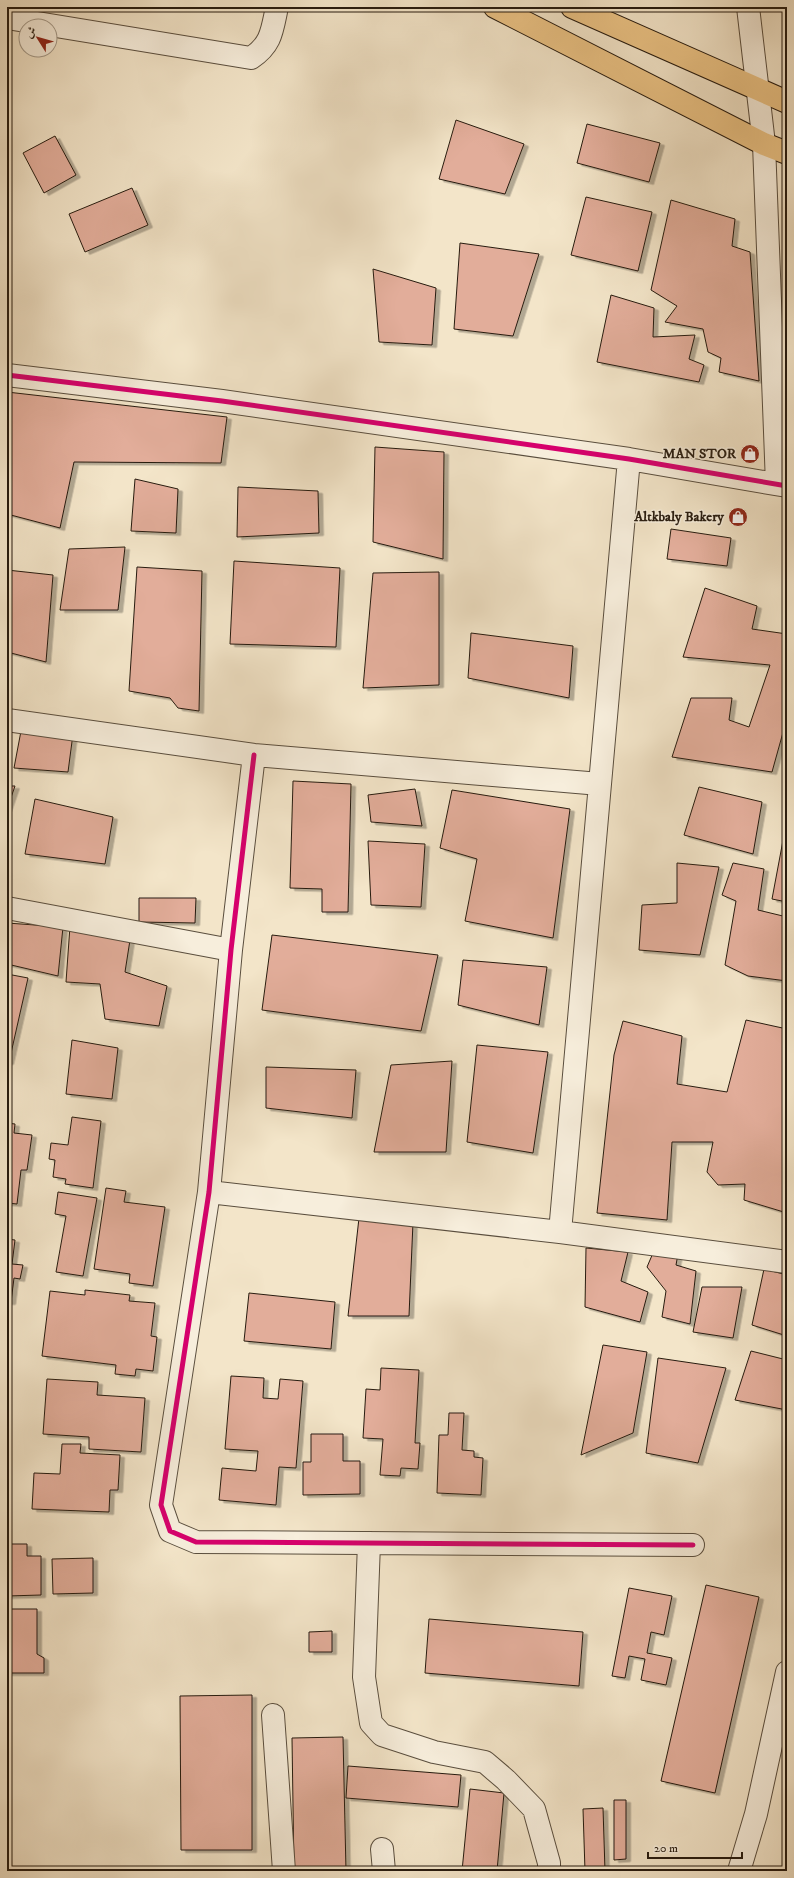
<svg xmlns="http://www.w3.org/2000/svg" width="794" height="1878" font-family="'IM FELL DW Pica',Amiri,serif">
	<defs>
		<filter id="shadow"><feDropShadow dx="4.5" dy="2.5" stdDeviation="0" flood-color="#0004"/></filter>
	</defs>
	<rect width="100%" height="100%" fill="#f3e5c9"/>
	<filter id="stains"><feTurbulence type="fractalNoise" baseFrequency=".005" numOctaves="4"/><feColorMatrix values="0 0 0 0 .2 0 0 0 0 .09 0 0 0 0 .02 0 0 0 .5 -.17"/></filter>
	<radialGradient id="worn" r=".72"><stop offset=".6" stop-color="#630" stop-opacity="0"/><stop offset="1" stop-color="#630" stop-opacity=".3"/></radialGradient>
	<path fill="#e2ad9a" stroke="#271b0f" filter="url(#shadow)" d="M456 120 524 144 505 194 439 179Z
		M587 124 660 143 649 182 577 163Z
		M55 136 76 175 44 193 23 153Z
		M132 188 148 225 85 252 69 214Z
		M586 197 652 212 638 271 571 255Z
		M671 200 735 219 732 246 750 252 759 381 719 372 721 358 708 352 703 329 665 322 677 306 651 290Z
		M460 243 539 254 513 336 454 329Z
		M373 269 436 288 432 345 379 342Z
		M611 295 654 308 653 337 695 335 689 359 704 365 699 382 597 362Z
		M7 392 227 417 221 463 74 462 60 528 7 514Z
		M375 447 444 452 443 559 373 542Z
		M135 479 178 489 176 533 131 531Z
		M238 487 318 491 319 533 237 537Z
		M671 529 731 538 727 566 667 559Z
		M125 547 118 610H60L69 549Z
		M234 561 340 568 336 647 230 644Z
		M137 567 202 571 199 711 178 708 170 698 129 691Z
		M7 570 53 575 46 662 7 652Z
		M439 572V685L363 688 373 573Z
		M705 588 757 606 752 629 787 634V718L772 772 672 757 691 698H732L729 720 749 727 770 665 683 657Z
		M471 633 573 646 569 698 468 678Z
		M21 731 73 734 68 772 14 768Z
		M293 781 351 784 348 912H322V889L290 888Z
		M7 786H15L7 809Z
		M699 787 762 802 753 854 684 835Z
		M415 789 422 826 371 822 368 795Z
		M452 790 570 809 553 938 465 921 477 859 440 848Z
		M35 799 113 817 105 864 25 854Z
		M787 819V902L772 899Z
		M368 841 425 844 421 907 371 905Z
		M677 863 719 867 700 955 639 950 642 905 677 903Z
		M733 863 764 869 758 910 787 917V981L748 976 725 965 736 901 722 895Z
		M139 898H196L195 923 139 922Z
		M7 923 63 927 58 976 7 964Z
		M70 926 130 940 125 972 167 986 159 1026 105 1019 100 984 66 982Z
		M272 935 438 955 421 1031 262 1010Z
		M463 960 547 967 539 1025 458 1005Z
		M7 974 28 978 9 1062H7Z
		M746 1020 787 1029V1213L744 1200 745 1184 718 1185 707 1172 713 1142H672L667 1220 597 1213 614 1055 623 1021 682 1036 677 1084 727 1092Z
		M72 1040 118 1048 112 1099 66 1094Z
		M477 1045 548 1052 533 1153 467 1142Z
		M452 1061 446 1152H374L391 1065Z
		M266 1067 356 1070 352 1118 266 1108Z
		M72 1117 101 1121 93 1188 65 1184 66 1179 53 1177 55 1160 49 1159 51 1143 68 1145Z
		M7 1123 15 1124 14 1133 32 1135 27 1170H21L17 1204 7 1203Z
		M106 1188 126 1191 124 1202 165 1207 153 1286 129 1283 130 1274 94 1269Z
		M58 1192 97 1198 83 1276 56 1272 66 1216 55 1214Z
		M359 1218 413 1222 409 1316H348Z
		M7 1239 15 1240 12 1264 23 1265 20 1279 14 1278 11 1302H7Z
		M586 1248 628 1252 621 1281 648 1292 640 1322 585 1307Z
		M653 1253 678 1254 676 1265 696 1271 690 1324 662 1317 666 1291 647 1267Z
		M764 1269 787 1275V1336L752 1325Z
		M702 1287H742L733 1338 693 1332Z
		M85 1290 130 1295 129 1301 155 1303 151 1336 157 1337 153 1371 136 1369 135 1376 115 1374 116 1365 42 1356 50 1291 85 1295Z
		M249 1293 335 1302 331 1349 244 1341Z
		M603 1345 647 1352 633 1433 581 1455Z
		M751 1351 787 1360V1410L735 1400Z
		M658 1358 726 1368 698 1463 646 1453Z
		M381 1368 419 1370 415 1443H420L418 1469 401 1468 400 1476 380 1475 383 1439 363 1438 366 1389 380 1390Z
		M231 1376 264 1378 263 1398 278 1399 280 1379 303 1381 296 1468 279 1467 276 1505 219 1500 222 1468 256 1471 258 1451 225 1449Z
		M47 1379 98 1382 97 1395 145 1398 141 1452 89 1449V1437L43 1434Z
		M449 1413H464L462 1450 474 1451V1457L483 1458 481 1495 437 1493 439 1435H448Z
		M311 1434H343V1461H360V1494L303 1495V1462H311Z
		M62 1444H81L80 1453 120 1455 118 1490H110L109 1512 32 1509 34 1473 60 1474Z
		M7 1544H27V1556H41V1595L7 1596Z
		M93 1558V1593L53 1594 52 1559Z
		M706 1585 759 1597 715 1793 661 1781Z
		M629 1588 672 1596 664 1635 651 1632 647 1653 672 1658 666 1685 641 1680 645 1659 629 1656 625 1678 612 1676Z
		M7 1609H37V1654L44 1658V1673H7Z
		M429 1619 583 1632 579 1686 425 1673Z
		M332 1631V1652H309V1632Z
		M252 1695V1850H181L180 1696Z
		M343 1737 346 1871H294L292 1738Z
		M348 1766 461 1775 458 1807 346 1798Z
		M470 1789 504 1793 497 1871H462Z
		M614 1800H626V1859L614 1860Z
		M603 1808 605 1871H585L583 1809Z"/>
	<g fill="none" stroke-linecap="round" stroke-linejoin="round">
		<defs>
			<path id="minor" d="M748 7 764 144 777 484
				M7 18 251 58C272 44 272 30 277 7
				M7 375 222 401 629 459 787 486
				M7 720 254 755 600 784
				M254 755 231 950 209 1192 161 1505 170 1531 196 1542 693 1545
				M7 908 231 950
				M209 1192 560 1232 787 1262
				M560 1232 629 459
				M369 1543 364 1677 371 1723 382 1735 434 1752 485 1762 506 1780 534 1809 549 1863V1871
				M273 1715 284 1871
				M382 1849 384 1871
				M739 1871 756 1814 787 1672"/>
			<path id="major" d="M495 7 764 144 787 153
				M572 7 787 102"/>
		</defs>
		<use href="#minor" stroke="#5a4e3e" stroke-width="24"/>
		<use href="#major" stroke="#271b0f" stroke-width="24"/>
		<use href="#minor" stroke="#f7eedc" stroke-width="22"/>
		<use href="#major" stroke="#eac284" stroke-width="22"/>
		<defs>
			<path id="cycleway" d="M7 375 222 401 629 459 787 486
				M254 755 231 950 209 1192 161 1505 170 1531 196 1542 693 1545"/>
		</defs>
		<use href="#cycleway" stroke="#f7eedc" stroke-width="8"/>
		<use href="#cycleway" stroke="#d6006c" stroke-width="5"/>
	</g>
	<defs>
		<symbol id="shop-disc" viewBox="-11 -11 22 22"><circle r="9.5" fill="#8f2418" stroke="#f7eedc"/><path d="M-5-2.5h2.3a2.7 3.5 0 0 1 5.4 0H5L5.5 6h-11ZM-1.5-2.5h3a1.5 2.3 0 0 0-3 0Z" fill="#fff"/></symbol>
	</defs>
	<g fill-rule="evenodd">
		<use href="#shop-disc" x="739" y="443" width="22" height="22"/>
		<use href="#shop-disc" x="727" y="506" width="22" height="22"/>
	</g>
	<g text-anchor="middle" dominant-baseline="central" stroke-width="3" stroke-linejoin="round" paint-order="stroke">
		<g font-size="14" font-weight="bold" fill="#271b0f" stroke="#f7eedc" text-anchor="end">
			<text x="736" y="454">MAN STOR</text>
			<text x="724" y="517">Altkbaly Bakery</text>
		</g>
	</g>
	<rect width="794" height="1878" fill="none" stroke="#f3e5c9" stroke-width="24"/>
	<rect x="8" y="8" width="778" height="1862" fill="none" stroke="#271b0f" stroke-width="2"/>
	<rect x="12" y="12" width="770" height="1854" fill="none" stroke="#271b0f"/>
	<g transform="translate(38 38) rotate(307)"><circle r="19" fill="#f7eedc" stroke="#a49a8a"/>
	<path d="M0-3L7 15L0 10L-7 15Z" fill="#8f2418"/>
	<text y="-6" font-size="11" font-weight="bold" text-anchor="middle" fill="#271b0f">ش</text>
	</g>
	<path d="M648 1852v6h94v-6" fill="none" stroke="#271b0f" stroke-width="2"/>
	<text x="654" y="1852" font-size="12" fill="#271b0f" stroke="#f7eedc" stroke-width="3" paint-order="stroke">20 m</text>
	<rect width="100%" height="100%" filter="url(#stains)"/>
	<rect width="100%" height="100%" fill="url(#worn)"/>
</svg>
